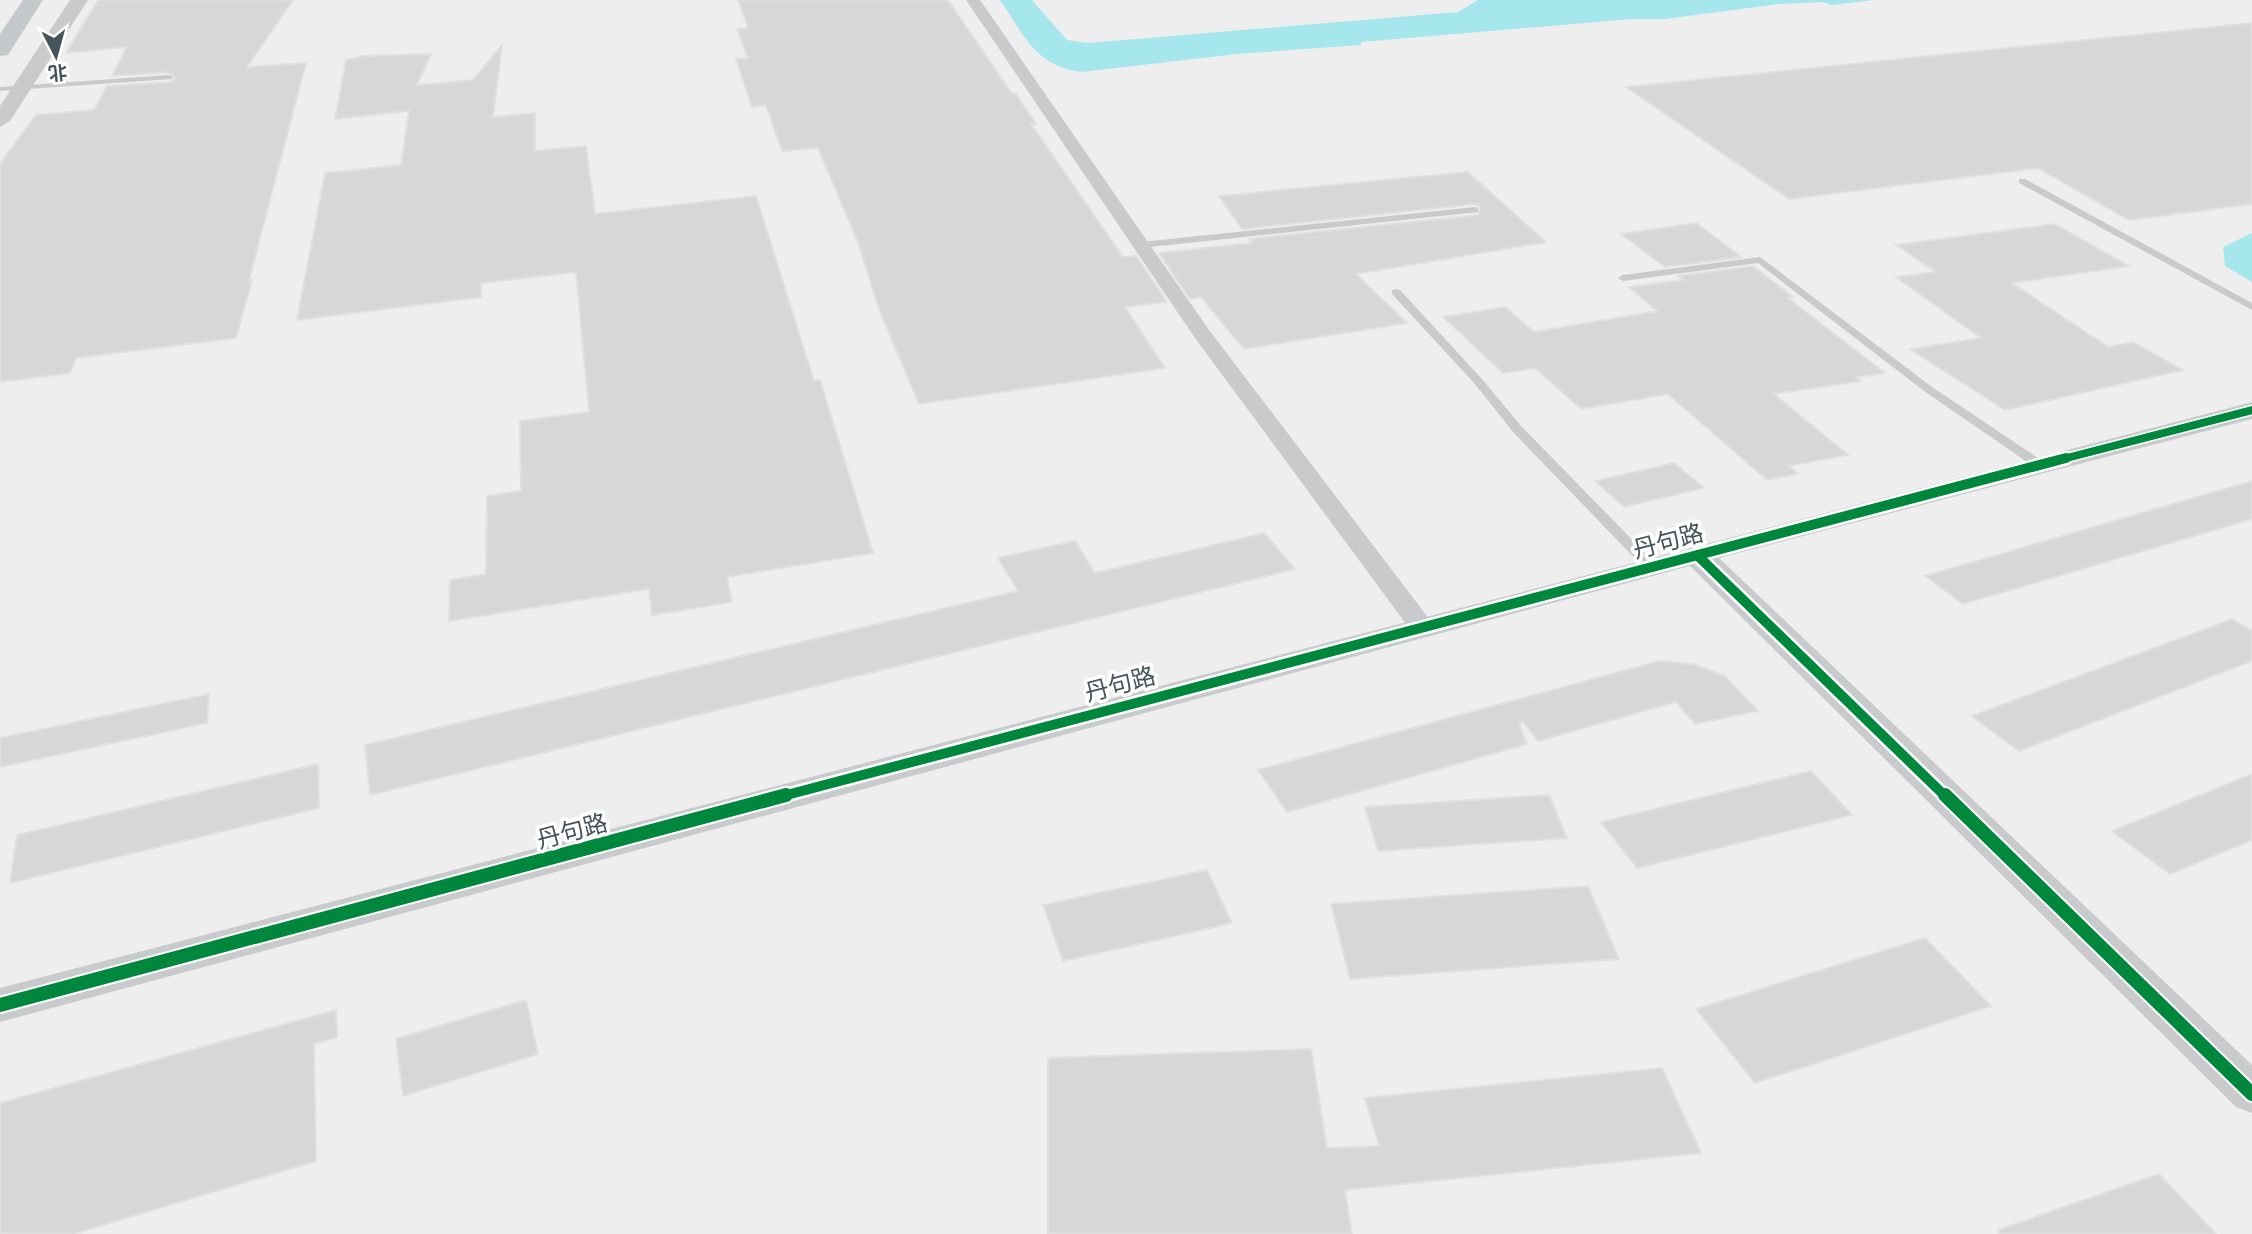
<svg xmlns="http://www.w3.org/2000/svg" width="2252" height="1234" font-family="Cabin,'Noto Sans SC',sans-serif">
	<rect width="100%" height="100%" fill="#efeeee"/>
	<path fill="#a6e6ed" d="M1000 0H1032L1067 40 1088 43 1458 12 1478 0H1874L1832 5 1823 2 1779 4 1665 19H1632L1385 40 1361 42V45L1237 54 1082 72C1035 66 1025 36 1000 0Z
		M2252 233V282L2225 266 2223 247Z"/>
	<path fill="#d6d7d8" stroke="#e0e0e1" stroke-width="2" d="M98 0H293L247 67 306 63 249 280H252L236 338 76 358 70 373 0 382V164L36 115 94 110 107 86 172 82 175 78 169 72 112 76 127 47 66 53Z
		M738 0H948L1012 94 1015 93 1036 124H1031L1123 257 1136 256 1167 302 1125 307 1165 368 919 404 880 312 858 242 818 148 782 151 766 105 752 107 736 59 748 58 737 29 748 28Z
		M2252 23V204L2129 220 2038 168 1789 199 1626 87Z
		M502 45 493 117 535 113V151L586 146 595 214 756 196 814 381 820 380 873 553 727 577 732 602 652 615 649 589 449 621 450 580 486 574 487 496 521 491 520 421 589 412 576 272 481 283V297L297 320 325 173 401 165 409 111 335 119 346 60 363 56 431 54 417 85 473 80Z
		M1468 172 1546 242 1356 274 1407 323 1244 349 1201 297 1190 299 1159 253 1252 243 1249 239 1478 215 1480 206 1475 204 1242 229 1219 196Z
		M1696 223 1741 257 1665 267 1621 234Z
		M2055 224 2129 266 2012 283 2108 347 2133 342 2183 370 2005 410 1910 349 1981 338 1896 277 1936 272 1896 245Z
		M1753 266 1793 297 1788 298 1885 373 1856 377 1860 381 1774 394 1848 455 1789 466 1798 474 1767 480 1668 394 1581 409 1535 368 1503 373 1443 317 1505 307 1534 332 1657 311 1629 287 1683 280 1678 276Z
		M1674 463 1704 488 1624 507 1595 481Z
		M2252 481V519L1963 604 1925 576Z
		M1264 533 1295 569 370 795 365 745 1018 591 998 558 1075 541 1095 573Z
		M2232 619 2252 631V661L2019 751 1972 716Z
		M1659 661 1693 664 1725 676 1758 711 1695 724 1676 702 1538 741 1523 722 1519 724 1527 744 1287 812 1258 770Z
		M209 694 207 723 0 767V738Z
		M318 764 319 808 10 883 17 835Z
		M1811 771 1852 815 1637 868 1601 822Z
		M2252 774V840L2170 874 2112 831Z
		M1549 795 1567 838 1378 851 1365 807Z
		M1207 870 1232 923 1063 961 1043 905Z
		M1588 886 1619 959 1350 979 1331 904Z
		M1925 938 1991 1006 1755 1083 1696 1009Z
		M526 1000 538 1054 403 1096 396 1039Z
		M336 1010 337 1037 314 1044 316 1161 73 1234H0V1103Z
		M1311 1049 1327 1148 1379 1146 1365 1098 1662 1068 1701 1153 1345 1190 1352 1234H1048V1058Z
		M2159 1174 2216 1234H1999L1998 1230Z"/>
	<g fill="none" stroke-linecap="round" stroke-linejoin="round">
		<path fill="#c8cacc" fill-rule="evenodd" d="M169 75 173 77 172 79 0 91V87Z
			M2019 179H2025L2252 303V310L2019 183Z
			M1475 207 1478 208V212L1141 248 1136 245 1141 242Z
			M1760 257 1932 387 2044 462 2046 465 2044 468H2036L1924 391 1758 263 1623 281 1618 278 1623 275Z
			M1396 289 1400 290 1482 379 1522 427 1656 564 1658 567 1656 570H1646L1514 433 1474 383 1392 294V290Z"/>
		<path fill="#c8cacc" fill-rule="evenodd" d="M966 0H980L1209 330 1430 620 1434 626 1430 632H1412L1195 338Z"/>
		<path fill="#c8cacc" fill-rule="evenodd" d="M70 0H88L10 121 0 127V106Z
			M2252 402V419L1719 558 2252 1065V1113L2236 1107 1690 566 0 1022V988Z"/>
		<path fill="#c4c9cb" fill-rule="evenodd" d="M23 0H43L8 55 0 56V34Z"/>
		<defs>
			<path id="cycleway-far2" d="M2059 460 2252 410"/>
			<path id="cycleway-far1" d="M1697 555 1946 797
				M779 797 2066 458"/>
			<path id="cycleway" d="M1945 795 2252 1094
				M0 1005 786 795"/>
		</defs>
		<use href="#cycleway-far2" stroke="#fff" stroke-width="11"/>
		<use href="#cycleway-far1" stroke="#fff" stroke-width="15"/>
		<use href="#cycleway" stroke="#fff" stroke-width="18"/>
		<use href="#cycleway-far2" stroke="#00873e" stroke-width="8"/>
		<use href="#cycleway-far1" stroke="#00873e" stroke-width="10"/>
		<use href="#cycleway" stroke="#00873e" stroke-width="14"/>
	</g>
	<g text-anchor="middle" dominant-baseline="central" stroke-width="7" stroke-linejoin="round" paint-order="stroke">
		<g font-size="24" fill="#45535a" stroke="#fff">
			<text transform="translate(1668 541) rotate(-15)">丹句路</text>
			<text transform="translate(1120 684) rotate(-15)">丹句路</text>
			<text transform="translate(572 831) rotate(-15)">丹句路</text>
		</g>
	</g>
	<g transform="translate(56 56) rotate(174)" stroke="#ffffff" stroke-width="5" paint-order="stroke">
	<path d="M0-5L12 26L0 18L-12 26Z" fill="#45535a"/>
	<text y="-10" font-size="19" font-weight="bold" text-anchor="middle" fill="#45535a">北</text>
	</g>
</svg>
